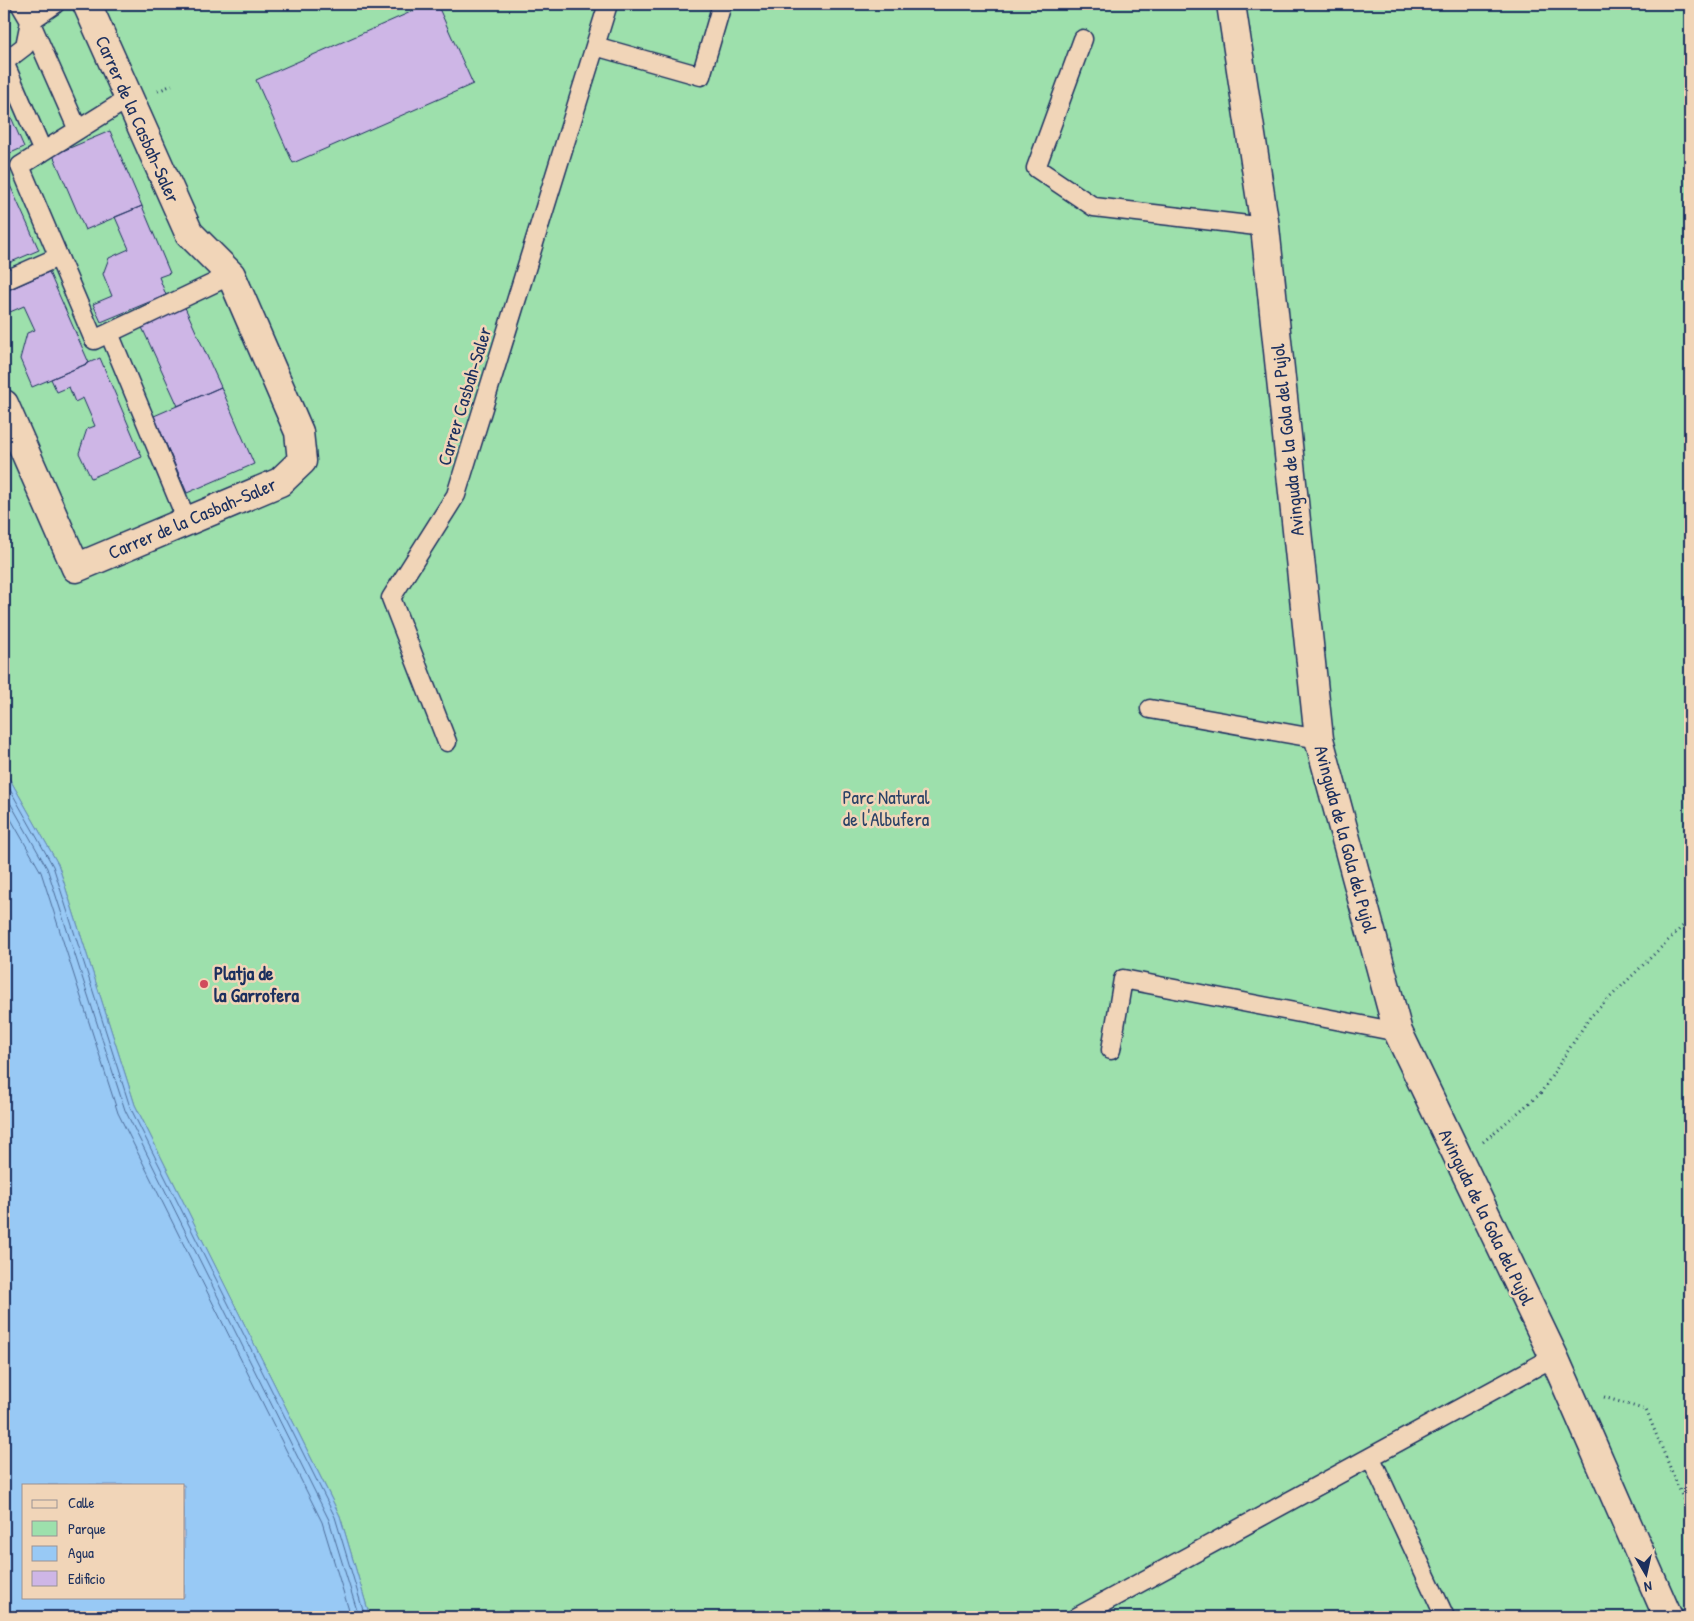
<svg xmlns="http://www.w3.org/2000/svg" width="1694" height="1621" font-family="'Patrick Hand',sans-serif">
	<rect width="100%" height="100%" fill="#e6ccc6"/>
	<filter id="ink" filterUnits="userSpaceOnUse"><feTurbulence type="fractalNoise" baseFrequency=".02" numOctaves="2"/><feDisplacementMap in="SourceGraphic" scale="10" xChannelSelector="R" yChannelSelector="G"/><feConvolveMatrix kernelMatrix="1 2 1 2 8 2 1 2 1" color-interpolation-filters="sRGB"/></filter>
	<g filter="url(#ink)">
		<path fill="#9de0ac" stroke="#5c8885" d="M4 4H1690V1617H370L340 1516 135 1105 58 864 4 769Z"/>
		<path fill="#98c9f5" stroke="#668bb9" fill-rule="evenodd" d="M4 769 58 864 135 1105 340 1516 370 1617H4ZM24 1485H184V1597H24Z"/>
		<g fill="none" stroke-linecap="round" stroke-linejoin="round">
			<path stroke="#4d6d9a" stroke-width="1" d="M4 779 53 866 130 1107 335 1517 365 1617
				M4 792 47 868 125 1110 329 1520 359 1617
				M4 807 41 872 118 1113 322 1522 351 1617"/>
		</g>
		<path fill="#ceb6e6" stroke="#1b2f5e" d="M429 4H437L473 84 293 163 256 80Z
			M4 101 24 147 4 156Z
			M110 131 142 206 85 230 53 155Z
			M4 172 39 250 4 265Z
			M142 206 170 273 159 277 166 295 101 322 93 304 112 296 103 274 109 258 129 249 115 217Z
			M49 272 89 363 32 387 20 359 27 333 35 330 24 306 10 312 4 298V292Z
			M183 303 221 387 178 406 140 323Z
			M100 358 142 457 91 478 79 453 87 429 95 426 83 398 75 402 69 387 57 392 51 379Z
			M221 387 254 464 187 493 154 416Z"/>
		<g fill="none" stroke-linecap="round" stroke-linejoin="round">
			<defs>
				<path id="lane" d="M26 10 30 21 55 4
					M30 21 78 130
					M1083 39 1036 168 1094 207 1265 227
					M595 46 701 76 722 4
					M4 62 43 152
					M4 62 25 46 30 21 20 4
					M129 98 20 166 94 340 109 333 187 521
					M4 281 58 257
					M109 333 231 275
					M1150 709 1319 739
					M447 742 391 598 456 495 608 4
					M1111 1050 1123 979 1398 1032
					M1371 1458 1445 1617
					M1077 1617 1554 1357"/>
				<path id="street" d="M1231 4 1265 227 1319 739 1398 1032 1554 1357 1668 1617
					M4 404 76 568 280 482 302 461 299 432 231 275 189 233 87 4"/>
			</defs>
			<use href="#lane" stroke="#1b2f5e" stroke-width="21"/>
			<use href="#street" stroke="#1b2f5e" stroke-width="31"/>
			<path stroke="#1b2f5e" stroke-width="3" stroke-dasharray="1 4" stroke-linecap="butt" d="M158 91 172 85
				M1483 1142 1540 1094 1590 1017 1690 919
				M1604 1397 1646 1410 1690 1515"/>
			<use href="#lane" stroke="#f1d5b8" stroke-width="18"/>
			<use href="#street" stroke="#f1d5b8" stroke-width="28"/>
		</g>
	</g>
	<circle fill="#d1495b" stroke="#f1d5b8" stroke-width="2" cx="204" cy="984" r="5"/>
	<g text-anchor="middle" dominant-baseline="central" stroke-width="5" stroke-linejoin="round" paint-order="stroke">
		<g font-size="19" fill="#1b2f5e" stroke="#f1d5b8">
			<text transform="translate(138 119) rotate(66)">Carrer de la Casbah-Saler</text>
			<text transform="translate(464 396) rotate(-73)">Carrer Casbah-Saler</text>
			<text transform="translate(1287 440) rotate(-96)">Avinguda de la Gola del Pujol</text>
			<text transform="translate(192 518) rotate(-23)">Carrer de la Casbah-Saler</text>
			<text transform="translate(1346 839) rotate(75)">Avinguda de la Gola del Pujol</text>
			<text transform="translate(1487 1217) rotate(64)">Avinguda de la Gola del Pujol</text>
		</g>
		<g font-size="19" fill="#284166" stroke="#f1d5b8">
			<text x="886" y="797">Parc Natural<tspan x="886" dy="22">de l'Albufera</tspan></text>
		</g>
		<g font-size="19" font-weight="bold" fill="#1b2f5e" stroke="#f1d5b8" text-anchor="start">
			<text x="214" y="973">Platja de<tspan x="214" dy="22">la Garrofera</tspan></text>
		</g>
	</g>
	<rect width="1694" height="1621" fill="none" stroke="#f1d5b8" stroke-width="20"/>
	<rect x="10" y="10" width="1674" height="1601" fill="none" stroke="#1b2f5e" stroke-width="2" filter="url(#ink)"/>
	<rect x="22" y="1484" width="162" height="115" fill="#f1d5b8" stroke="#9b9394"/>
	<rect x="32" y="1500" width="25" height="8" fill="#f1d5b8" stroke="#9b9394"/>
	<text x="68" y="1508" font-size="15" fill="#1b2f5e">Calle</text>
	<rect x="32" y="1521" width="25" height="15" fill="#9de0ac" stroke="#9b9394"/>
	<text x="68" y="1534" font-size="15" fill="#1b2f5e">Parque</text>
	<rect x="32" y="1546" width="25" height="15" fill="#98c9f5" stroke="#9b9394"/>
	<text x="68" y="1558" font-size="15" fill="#1b2f5e">Agua</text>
	<rect x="32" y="1571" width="25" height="15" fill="#ceb6e6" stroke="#9b9394"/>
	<text x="68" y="1584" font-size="15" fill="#1b2f5e">Edificio</text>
	<g transform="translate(1646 1574) rotate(171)" stroke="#f1d5b8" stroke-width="4" paint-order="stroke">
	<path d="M0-4L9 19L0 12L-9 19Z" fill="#1b2f5e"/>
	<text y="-8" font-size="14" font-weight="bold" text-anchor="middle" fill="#1b2f5e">N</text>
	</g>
</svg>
